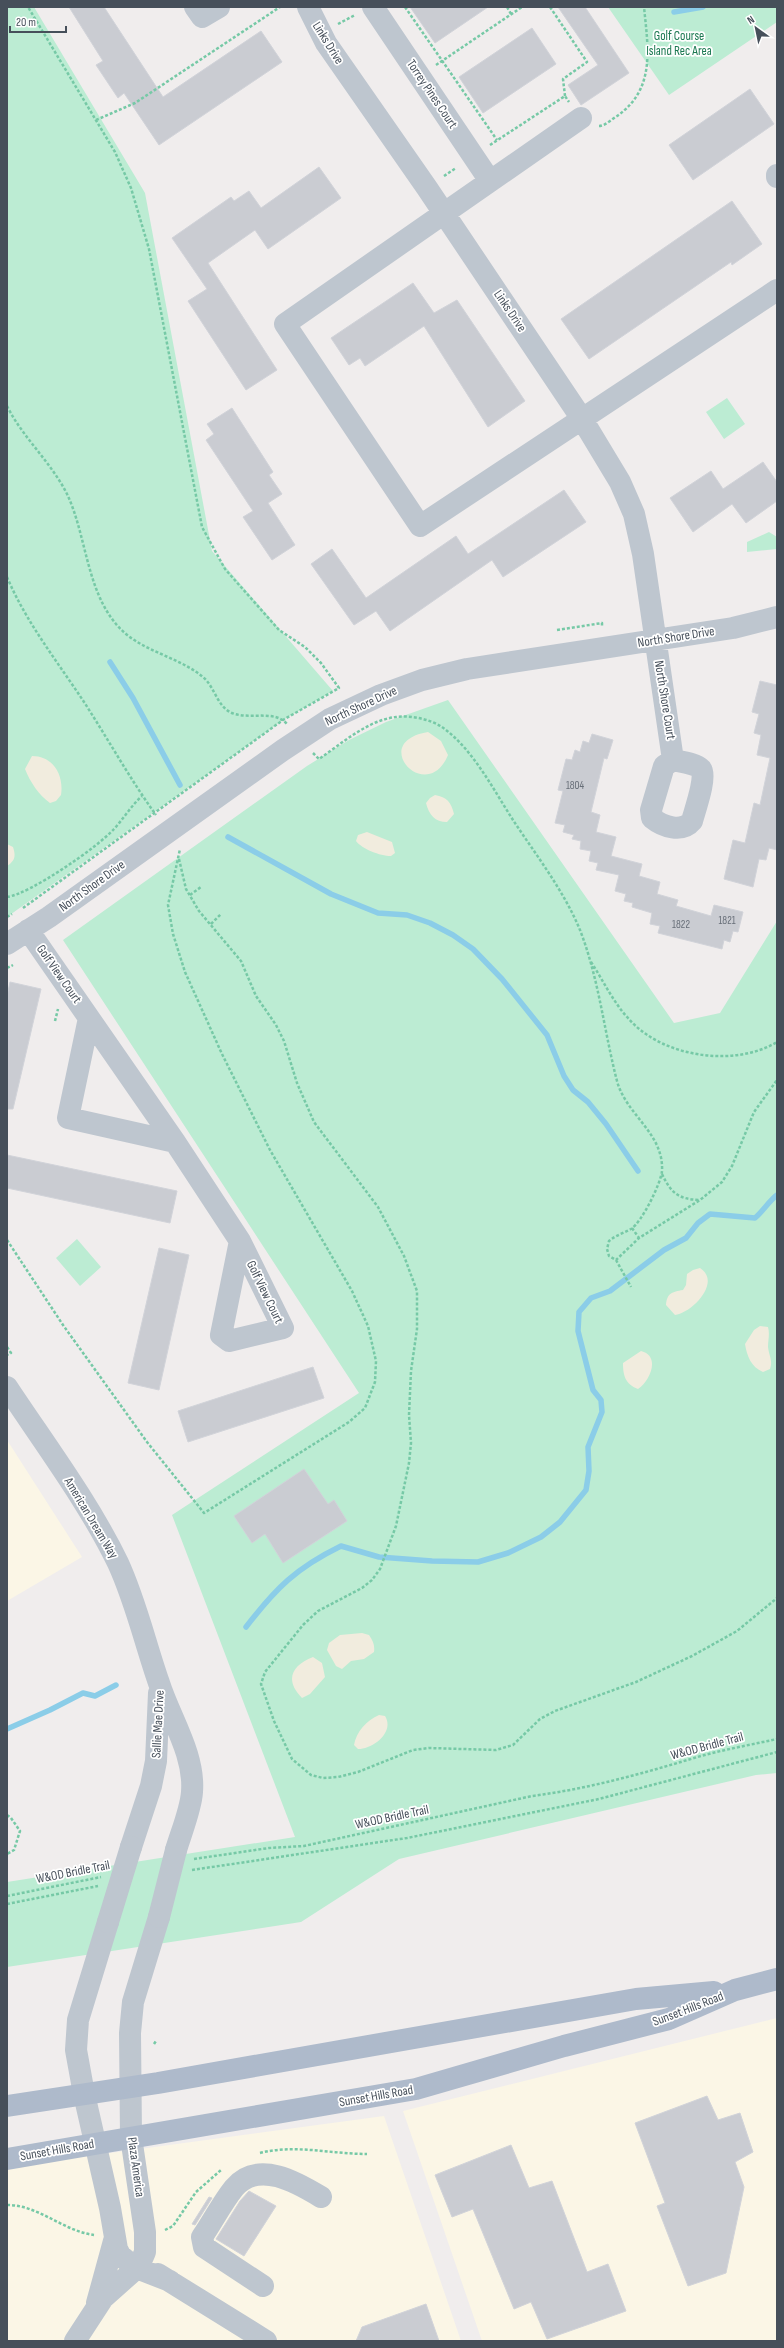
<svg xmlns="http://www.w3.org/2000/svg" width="784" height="2348" font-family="'Sofia Sans Condensed',sans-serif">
	<rect width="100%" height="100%" fill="#f0eded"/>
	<path fill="#fbf6e6" d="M7 1440 82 1557 7 1601Z
		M777 2018V2341H482L403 2111Z
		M384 2116 461 2341H7V2167Z"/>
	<path fill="#bcecd3" d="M7 7H34L145 193 212 551 333 691 283 720 7 917Z
		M608 7H777V22L669 95Z
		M727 398 745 424 724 439 706 412Z
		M769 532 777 537V549L747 552V542Z
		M448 700 674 1023 720 1013 777 921V1773L756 1775 399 1859 301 1922 7 1967V1882L295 1837 172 1515 359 1393 63 940 307 766 349 740 386 722Z
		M77 1239 101 1267 80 1286 56 1258Z"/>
	<path fill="#f1ecde" d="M428 732 441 741 448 755C427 806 367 742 428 732Z
		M32 756C54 756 64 776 61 795L56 801 50 803C39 795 30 782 25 769Z
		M435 795C447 797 451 802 454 814L447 822C435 822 429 815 426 803L430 798Z
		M367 832 392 842 395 853 391 856C380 856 362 849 356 841L358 835Z
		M7 844 13 847C16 856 15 861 7 866Z
		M700 1268C722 1282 692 1313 675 1315L666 1305C667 1293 672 1292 683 1290L686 1285 687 1274 693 1270Z
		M760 1326 768 1327C770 1334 768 1340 768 1347 769 1356 773 1360 770 1369L763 1372C751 1367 747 1356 745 1344L754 1330Z
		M641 1351C661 1356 650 1381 638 1389 625 1384 623 1375 623 1363Z
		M362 1633 369 1635C373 1641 375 1645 374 1652L364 1659 351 1661 342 1669 336 1666 327 1650 329 1643 340 1635Z
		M313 1657 322 1663 325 1677 310 1694 302 1698C284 1680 292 1665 313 1657Z
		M379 1715 385 1716C395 1732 373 1749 358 1749L354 1745C356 1732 367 1720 379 1715Z"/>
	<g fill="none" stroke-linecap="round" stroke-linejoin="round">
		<path stroke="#8bcde8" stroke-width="5.5" d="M674 12 703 7
			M110 662 133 698 180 785
			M228 837 331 894 378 913 407 915 430 923 453 935 473 949 502 979 547 1035 564 1076 573 1090 588 1102 606 1124 638 1171
			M246 1627C276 1588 296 1568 341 1546L379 1557 432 1561 478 1562 508 1553 541 1537 560 1522 586 1490 589 1471 588 1447 602 1412 601 1400 593 1390 578 1331 579 1312 591 1298 610 1291 664 1250 686 1238 698 1223 710 1214 755 1218C763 1211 770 1200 777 1195
			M7 1729 50 1710 83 1693 95 1696 116 1685"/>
	</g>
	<path fill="#caccd2" stroke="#d1d3d9" d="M69 7H104L163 97 261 31 282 62 159 145 124 93 118 98 96 65 103 61Z
		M410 7H488L435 43Z
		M558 7H585L629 73 581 105 568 85 598 65Z
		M532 28 556 64 483 113 459 77Z
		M750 89 774 124 693 180 669 145Z
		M319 167 341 198 268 249 255 230 208 263 277 370 246 390 188 301 207 289 172 238 231 197 234 201 249 191 261 208Z
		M732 201 762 244 732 265 731 262 589 359 561 319Z
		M413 283 434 313 457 300 525 401 488 427 424 326 365 366 360 358 349 365 331 338Z
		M232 408 273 472 269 475 282 494 268 503 295 545 272 560 243 517 253 511 206 440 214 434 207 424Z
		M763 462 777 482V501L746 523 732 504 693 532 670 498 711 471 723 489Z
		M564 490 586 522 503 577 492 560 390 631 376 611 354 625 311 564 332 549 366 598 456 536 468 554Z
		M760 681 777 685V850L769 848 766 860 759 859 753 887 724 879 733 840 745 843 754 803 760 805 770 758 757 755 761 735 754 733 759 714 752 712Z
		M592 734 613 740 607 759 604 758 591 812 600 815 596 832 616 837 611 856 642 864 639 876 660 882 657 894 678 900 676 906 711 916 714 905 743 912 738 932 733 931 730 942 724 940 722 949 658 933 660 926 650 924 652 913 632 907 633 903 624 901 626 894 615 891 619 875 596 870 598 863 589 861 591 851 580 849 581 841 572 839 574 835 563 832 565 825 555 823 563 791 558 790 566 759 572 760 575 750 580 752 583 741 589 743Z
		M10 982 41 989 13 1109H7V996Z
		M7 1155 177 1191 170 1223 7 1188Z
		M159 1248 189 1255 159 1390 128 1383Z
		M313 1367 324 1398 188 1442 178 1411Z
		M304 1469 328 1504 334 1500 347 1521 283 1563 265 1534 252 1543 234 1516Z
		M707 2096 718 2120 740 2113 753 2152 735 2162 744 2187 726 2273 688 2286 657 2206 665 2203 635 2123Z
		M511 2145 529 2188 552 2181 587 2272 608 2264 626 2311 547 2339 531 2302 514 2309 473 2209 452 2217 435 2175Z
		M249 2191 276 2206 244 2256 216 2239 240 2201Z
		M209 2197 212 2198 195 2225 192 2224Z
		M426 2304 439 2341H356L362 2327Z"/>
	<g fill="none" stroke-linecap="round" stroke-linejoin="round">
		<path stroke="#76c9a6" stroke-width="2.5" stroke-dasharray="3 2" stroke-linecap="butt" d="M405 7 497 140
			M507 7 511 14
			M550 7 587 62 563 79 565 96
			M338 24 355 15
			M436 65 522 7
			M96 120 135 103 280 7
			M599 126C605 126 612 119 617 116 656 89 648 48 644 7
			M490 145 565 96 569 102
			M444 176 456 168
			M7 406C23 438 51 462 67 494 88 538 86 600 126 634 149 653 180 658 203 677 216 688 217 709 235 714 252 719 275 710 287 724
			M7 577C26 622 57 661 84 702 108 739 130 779 156 815
			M557 630 602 623V627
			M313 753 319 759C341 744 368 720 396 717 411 715 429 719 442 727 473 749 493 789 513 820 536 855 564 891 580 930 599 979 604 1031 617 1081 626 1115 664 1133 662 1171 661 1183 642 1222 631 1229 624 1233 616 1235 609 1241L607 1249 609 1256 616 1260 639 1238 700 1200 722 1182 732 1166 754 1112 777 1080
			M179 859 186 889 199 911 241 961 256 996 276 1025 284 1041 297 1083 314 1122 378 1207 404 1256 417 1291V1329L411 1371 409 1415 411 1443 409 1463 396 1526 380 1569 372 1580 362 1588 318 1611 303 1625 265 1672 261 1684 274 1721 292 1759 311 1775 323 1778 338 1777 358 1772 413 1750 429 1748 496 1750 513 1745 540 1719 555 1711 636 1682 692 1656 737 1631 777 1598
			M190 895 201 887
			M7 897C30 894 98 847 114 829 124 818 131 806 142 796
			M23 908 283 720 339 688 321 663 305 647 279 630 225 569 202 527 149 249 131 188 115 152 28 7
			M7 917 12 914
			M211 924 221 914
			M591 962C603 980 613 1002 628 1018 661 1057 734 1068 777 1042
			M7 968 13 965
			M55 1021 58 1009
			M662 1174C671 1193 678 1199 699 1200
			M632 1228 639 1238
			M7 1240 63 1325 147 1442 204 1513 349 1422 365 1408 375 1382 376 1361 368 1326 352 1291 270 1150 222 1054 185 972 173 934 168 905 180 849
			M616 1260 631 1287
			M7 1347 11 1353 7 1355
			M7 1815 11 1818 20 1831 14 1850 7 1854
			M194 1859 269 1848 304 1846 532 1796C587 1789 641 1774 694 1758 721 1750 750 1745 777 1739
			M192 1870 407 1838 599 1799 777 1752
			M7 1896 101 1877
			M7 1904 98 1886
			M154 2044 156 2041
			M260 2153C294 2144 331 2154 367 2154
			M7 2205C39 2205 63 2231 94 2235
			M165 2230 173 2226 196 2192 221 2170"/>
		<path stroke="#bec6cf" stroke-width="22" d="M195 7 202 17 219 7
			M308 7 326 43 427 188 582 419 620 482 634 514 643 554 673 760
			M373 7 490 181
			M581 118 285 324 420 526 777 290
			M777 175V177
			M673 760C681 762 695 763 701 769 707 776 695 810 692 821 682 833 663 827 652 818L651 810 664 766Z
			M28 930 175 1142 240 1241 283 1328 229 1341 221 1335 240 1241
			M7 944 49 917 283 750 330 719 381 695 422 680 467 669 733 628 777 617
			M89 1018 68 1118 175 1142
			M7 1387C44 1443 89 1503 118 1563 136 1602 145 1643 159 1683 170 1718 195 1754 192 1792 191 1809 181 1833 176 1850
			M131 1847 151 1786 156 1761 159 1693
			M108 1922 78 2020 76 2050 84 2094 110 2208 117 2249 120 2255 134 2267 170 2281
			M158 2274 266 2341
			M263 2286 204 2247 202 2237C213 2221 222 2203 234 2188 258 2159 298 2183 321 2197
			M97 2303 114 2241
			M75 2341 103 2298 139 2266 145 2252V2232L131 2137 130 2033 133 2002 159 1917"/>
		<path stroke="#aebacb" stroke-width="22" d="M7 2106 158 2083 636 1999 714 1992
			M7 2159 416 2089 564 2046 669 2019 735 1990 777 1979"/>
		<path stroke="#bec6cf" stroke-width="22" d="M159 1917 176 1850
			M108 1922 131 1847"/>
	</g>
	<g text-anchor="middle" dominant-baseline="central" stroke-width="3.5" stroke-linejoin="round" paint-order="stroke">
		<g font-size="11" fill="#676e78">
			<text x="575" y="785">1804</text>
			<text x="727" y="920">1821</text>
			<text x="681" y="924">1822</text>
		</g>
		<g font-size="13" fill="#1a7850" stroke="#fff">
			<text x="679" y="36">Golf Course<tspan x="679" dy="15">Island Rec Area</tspan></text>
		</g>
		<g font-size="13" fill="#464f5a" stroke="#fff">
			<text transform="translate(328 43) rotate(58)">Links Drive</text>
			<text transform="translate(432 94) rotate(56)">Torrey Pines Court</text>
			<text transform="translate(510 311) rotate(56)">Links Drive</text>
			<text transform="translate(676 637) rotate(-9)">North Shore Drive</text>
			<text transform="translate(665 700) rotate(81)">North Shore Court</text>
			<text transform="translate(361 706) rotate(-25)">North Shore Drive</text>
			<text transform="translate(92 886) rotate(-36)">North Shore Drive</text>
			<text transform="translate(59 974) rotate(55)">Golf View Court</text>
			<text transform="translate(265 1292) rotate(64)">Golf View Court</text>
			<text transform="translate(91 1518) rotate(59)">American Dream Way</text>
			<text transform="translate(158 1724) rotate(-87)">Sallie Mae Drive</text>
			<text transform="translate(707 1746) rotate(-15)">W&amp;OD Bridle Trail</text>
			<text transform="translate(392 1817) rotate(-12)">W&amp;OD Bridle Trail</text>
			<text transform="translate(73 1872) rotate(-11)">W&amp;OD Bridle Trail</text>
			<text transform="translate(688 2009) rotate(-21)">Sunset Hills Road</text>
			<text transform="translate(376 2096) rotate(-10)">Sunset Hills Road</text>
			<text transform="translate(57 2150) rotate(-10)">Sunset Hills Road</text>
			<text transform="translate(136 2167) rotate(82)">Plaza America</text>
		</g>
	</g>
	<rect width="784" height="2348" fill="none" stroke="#464f5a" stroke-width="16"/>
	<g transform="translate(756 28) rotate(327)" stroke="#ffffff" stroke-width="3" paint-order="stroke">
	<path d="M0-3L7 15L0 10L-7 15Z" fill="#464f5a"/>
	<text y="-6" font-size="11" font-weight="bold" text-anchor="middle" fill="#464f5a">N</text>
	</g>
	<path d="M10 26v6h56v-6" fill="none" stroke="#464f5a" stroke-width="2"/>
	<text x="16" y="26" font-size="12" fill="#464f5a" stroke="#ffffff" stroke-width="3" paint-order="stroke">20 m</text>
</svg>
